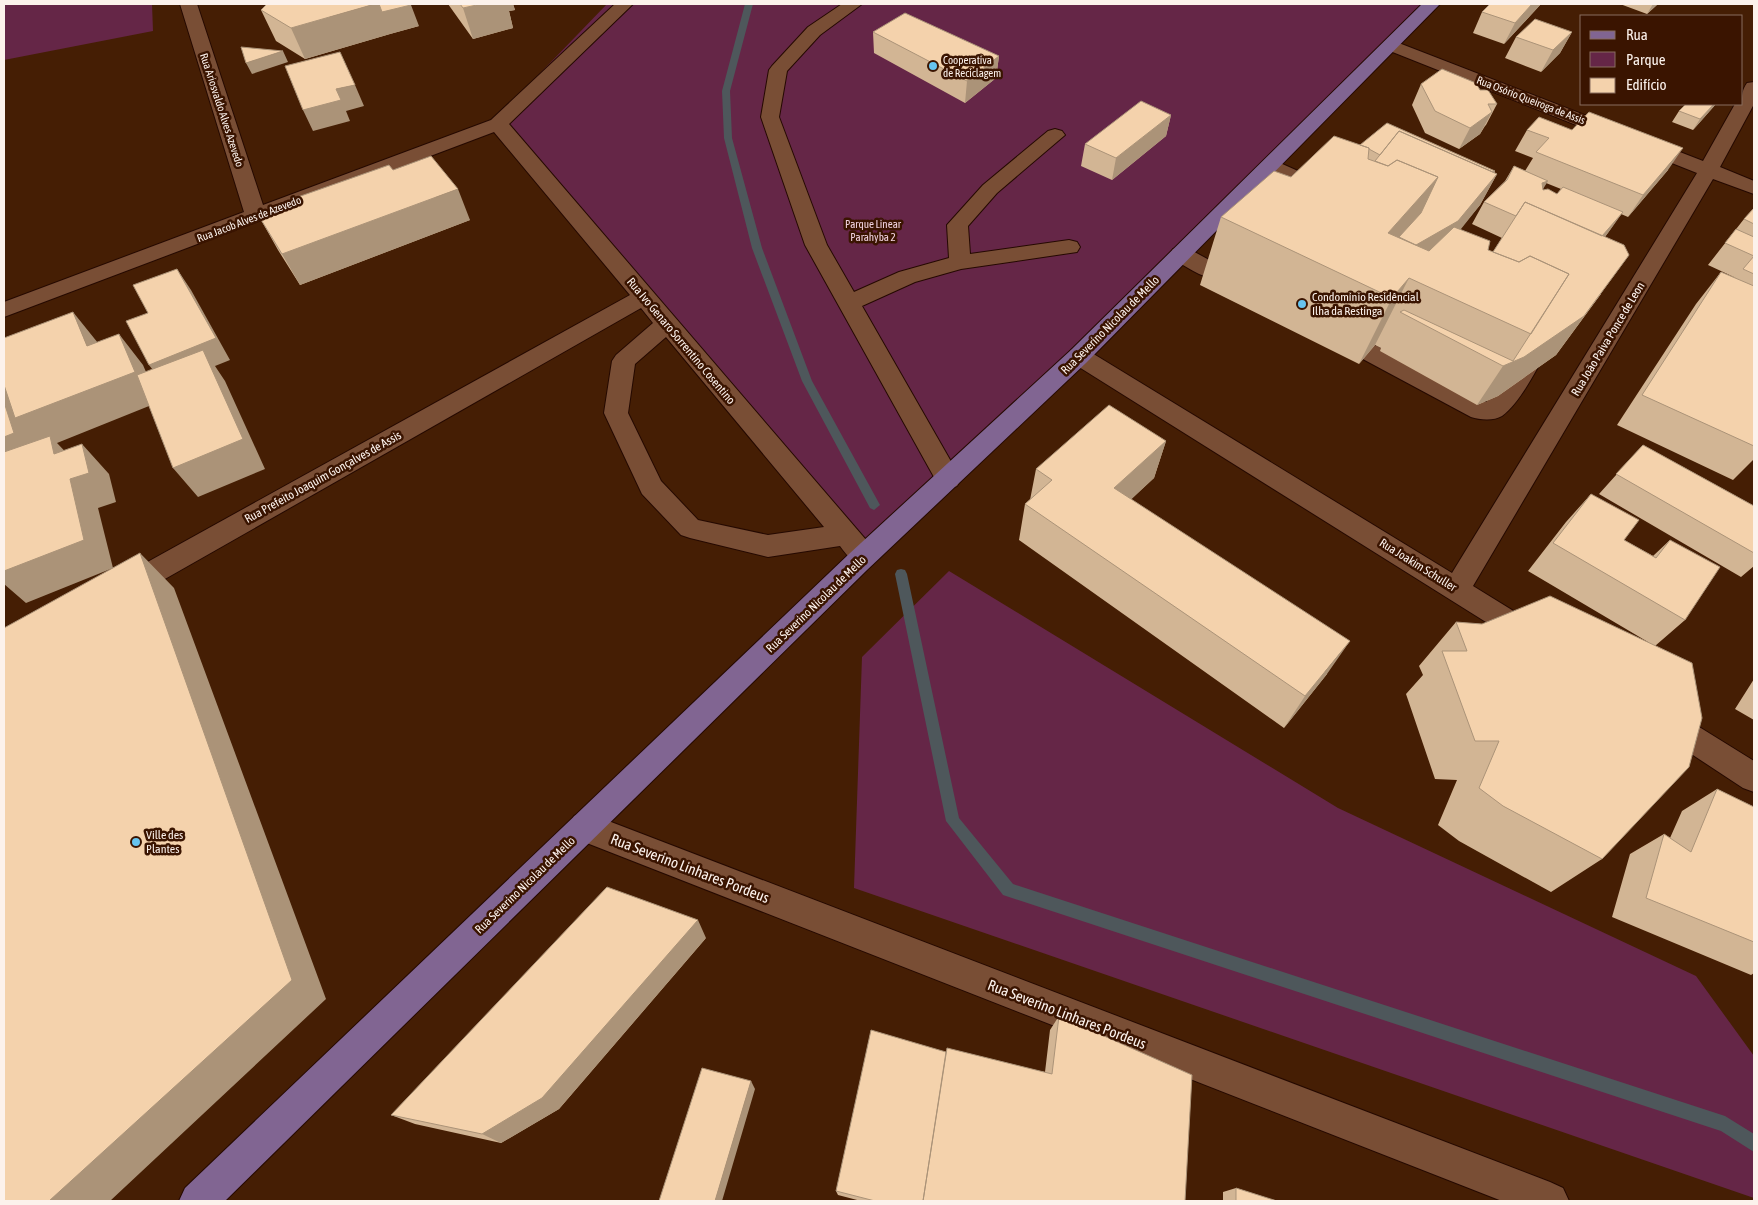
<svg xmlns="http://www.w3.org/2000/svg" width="1758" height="1205" font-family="'Asap Condensed',sans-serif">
	<rect width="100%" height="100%" fill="#451e04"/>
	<path fill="#652647" d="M4 4H152L153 31 4 60Z
		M607 4H1427L858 562 635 302 491 124Z
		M949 571 1338 808 1696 976 1754 1056V1198L854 888 862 657Z"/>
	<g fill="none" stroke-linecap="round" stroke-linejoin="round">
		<path fill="#4e575b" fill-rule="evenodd" d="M745 4H753L730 91 732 138 762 248 812 381 880 505 874 510 870 508 802 381 752 248 724 138 722 91Z
			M901 569 905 570 907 574 959 818 1013 884 1725 1116 1754 1134V1152L1721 1131 1003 895 946 821 895 574 897 570Z"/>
		<defs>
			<path id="minor" d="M180 4H197L263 205 491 120 615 4H633L509 124 873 548 877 556 873 564C856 569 850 559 840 546L768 557 690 538 681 535 642 494 604 413 612 361 616 355 653 323 641 308 135 596 125 599 115 596 111 588 115 580 630 295 494 132 4 317V302L244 212ZM666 337 824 527 768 535 698 520 661 481 628 413 635 364Z
				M842 4H862L820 35 787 71 779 117 827 245 854 292 899 272 949 258 947 225 983 185 1048 131 1055 129 1062 131 1065 135 997 193 968 226 970 254 1069 240 1077 242 1080 247 1077 252 961 269 915 282 862 306 961 479 957 486 948 489 939 486 805 245 761 117 769 70 772 66 808 27Z
				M1391 40 1703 161 1735 104H1742C1742 95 1742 90 1747 83L1754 82V104L1720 167 1754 181V194L1713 179 1473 586 1541 628 1545 636 1541 644 1531 648 1521 644 1071 362 1067 356 1071 350 1079 348 1087 350 1452 573 1697 173 1385 49 1382 45 1385 41Z
				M1271 159 1334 187 1337 191 1334 195 1327 197 1320 195 1264 169 1261 165 1264 161Z
				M1181 247 1189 249 1222 267 1225 272 1222 277C1205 282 1188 267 1173 259L1170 254 1173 249Z
				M1535 343 1543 345 1547 351C1536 370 1520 403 1502 416 1494 421 1480 420 1471 417L1361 358 1357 352 1361 346 1369 344 1377 346 1483 402H1486L1509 376 1527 345Z
				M1665 708 1675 712 1754 761V792L1743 788 1655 730 1650 721 1655 712Z
				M585 812 1550 1182 1563 1188 1569 1201H1502L574 838 569 827 574 816Z"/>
			<path id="major" d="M1422 4H1440L1087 362 867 570 225 1201H179L185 1188 849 554 1071 350Z"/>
		</defs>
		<use href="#minor" stroke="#250900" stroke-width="2"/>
		<use href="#major" stroke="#250900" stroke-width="2"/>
		<use href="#minor" fill="#794e35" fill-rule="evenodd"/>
		<use href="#major" fill="#816592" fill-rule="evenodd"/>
	</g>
	<path fill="#d2b594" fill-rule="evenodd" d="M448 4H513L515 10 509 11 513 28 473 39Z
		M1541 4 1504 44 1473 33 1482 12Z
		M1620 4H1658L1647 14Z
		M261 10 419 26 390 34 305 59 276 41Z
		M873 32 999 56 996 78 965 103 874 53Z
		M1572 32 1560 53 1541 72 1505 58 1516 37Z
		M1421 84 1480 90 1497 104 1486 125 1485 126 1480 134 1459 149 1425 133 1412 105Z
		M1686 104H1716L1693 130 1672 122 1679 111Z
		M1171 115 1166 136 1112 180 1081 166 1085 144Z
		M1527 130 1668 170 1628 217 1621 214 1605 237 1601 294 1556 355 1498 396 1477 405 1380 351 1381 348 1375 345 1359 364 1200 285 1221 217 1291 177 1360 145 1494 172 1497 174 1480 205 1460 229 1488 250 1493 252 1502 238 1472 224 1484 202 1505 181 1514 166 1525 171 1533 158 1515 151ZM1546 183 1561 189 1557 194 1543 190V188Z
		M393 170 470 220 300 285 278 250 260 218 298 205 295 198Z
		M1754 208V459L1733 480 1617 425 1696 304 1721 272 1736 278 1708 265 1744 219Z
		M1166 441 1154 478 1131 499 1327 674 1284 728 1019 540 1025 504 1030 500 1036 469Z
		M1643 445 1754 506V566L1741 577 1599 494Z
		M1591 494 1624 540 1653 556 1670 540 1685 620 1655 646 1602 859 1551 892 1459 841 1438 825 1457 780 1435 779 1406 694 1423 675 1419 666 1456 622 1648 642 1528 571 1566 522Z
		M1754 679V720L1735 709Z
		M1717 789 1754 807V973L1751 975 1612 917 1630 854 1664 834 1670 838 1682 811Z
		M706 938 559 1109 501 1143 415 1124 391 1115Z
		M1059 1016 1185 1201H861L838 1195 836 1191 946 1052 1045 1072 1050 1030Z
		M1236 1188 1277 1201H1223V1192Z"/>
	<path fill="#ab9378" d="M375 4 411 5 419 26 390 34 305 59 291 28Z
		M481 4H513L515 10 509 11 513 28 473 39 463 8Z
		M1532 4H1541L1504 44 1515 23Z
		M1653 4H1658L1647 14Z
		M1572 32 1560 53 1541 72 1553 50Z
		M283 51 288 62 252 74 246 63Z
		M999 56 996 78 965 103 967 81Z
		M355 85 364 106 346 111 350 121 313 131 303 110 336 89Z
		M1714 104H1716L1693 130 1700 119Z
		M1492 112 1480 134 1459 149 1470 128Z
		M1171 115 1166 136 1112 180 1116 158Z
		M1683 148 1668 170 1628 217 1643 195Z
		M1495 171 1486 188 1497 174 1480 205 1442 253 1376 290 1388 233 1438 177Z
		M1548 181 1535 202 1542 183Z
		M458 189 470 220 300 285 282 254Z
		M1623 212 1608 233 1576 271 1590 249Z
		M1629 255 1556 355 1498 396 1477 405 1503 366 1524 357Z
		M177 269 191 290 230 360 215 366 225 381 265 469 198 497 173 468 165 386 149 365Z
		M1409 278 1375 345 1359 364 1392 298Z
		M73 312 98 343 87 346Z
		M119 334 143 365 159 402 57 443 78 465 82 444 109 474 116 502 98 508 113 568 26 603 4 584V347L18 373Z
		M1166 441 1154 478 1104 525 1114 488Z
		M140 553 174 588 326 999 110 1201H49Z
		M1350 641 1327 674 1284 728 1305 696Z
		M698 920 706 938 559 1109 501 1143 482 1134Z
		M751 1081 755 1089 722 1201H715Z"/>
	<path fill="#f4d2ac" stroke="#ab9378" d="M267 4H375L291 28 261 10Z
		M379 4H410L411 5 382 12Z
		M460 4H481L463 8Z
		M1490 4H1532L1515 23 1482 12Z
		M905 13 999 56 967 81 873 32Z
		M1535 19 1572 32 1553 50 1516 37Z
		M241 47 283 51 246 63Z
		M340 52 355 85 336 89 341 100 303 110 285 66Z
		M1442 69 1476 83 1480 90H1488L1497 104H1488L1492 112 1470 128 1435 111 1421 84Z
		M1141 101 1171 115 1116 158 1085 144Z
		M1686 104H1714L1700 119 1679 111Z
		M1589 112 1683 148 1643 195 1536 152 1549 138 1527 130 1539 117 1572 130Z
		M1387 123 1495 171 1493 172 1399 131 1380 155 1369 149V148L1360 145Z
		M1399 131 1497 174 1458 221 1416 245 1399 237 1421 213 1438 177 1397 160 1388 166 1375 161Z
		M1334 136 1369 148 1368 159 1388 166 1397 160 1438 177 1388 233 1429 251 1454 227 1490 241 1488 250 1519 262 1530 256 1569 274 1531 334 1409 278 1392 298 1221 217 1274 171 1291 177Z
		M431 156 458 189 282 254 260 218 299 204 295 198 389 165 393 170Z
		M1514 166 1548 181 1542 183 1543 190 1548 189 1557 194 1563 187 1623 212 1602 236 1525 202 1516 216 1484 202 1507 180Z
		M1525 202 1624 245 1629 255 1584 316 1524 357 1503 366 1400 312 1404 310 1513 361 1569 274 1530 256 1519 262 1493 252Z
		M1754 208V224L1744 219Z
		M1736 229 1754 237V256L1725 243Z
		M1754 256V274L1743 269Z
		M177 269 216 338 149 365 126 321 148 313 133 285Z
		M1721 272 1754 286V446L1642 395Z
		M73 312 87 346 119 334 135 372 15 418 4 385V338Z
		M203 350 243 439 173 468 137 375Z
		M4 402 14 433 4 437Z
		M1109 405 1166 441 1114 488 1350 641 1305 696 1025 504 1052 480 1036 469Z
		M50 436 54 454 82 444 89 473 70 479 84 540 4 571V452Z
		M1643 445 1754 506V553L1616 474Z
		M1591 494 1639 520 1624 540 1656 558 1670 540 1720 567 1685 620 1553 543Z
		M140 553 292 980 49 1201H4V628Z
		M1550 596 1692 663 1702 718 1689 767 1602 859 1503 806 1479 788 1499 741H1475L1442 651H1467L1456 622 1482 624Z
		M1717 789 1754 807V942L1646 898 1664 834 1691 852Z
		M607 887 698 920 542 1098 482 1134 391 1115Z
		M1059 1016 1192 1075 1185 1201H923L947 1048 1052 1074Z
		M871 1030 946 1052 923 1201H875L836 1191Z
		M702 1068 751 1081 715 1201H659Z
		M1236 1188 1277 1201H1236Z"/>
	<g fill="#67c4ef" stroke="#3a1400" stroke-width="2">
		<circle cx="933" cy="66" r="5"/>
		<circle cx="1302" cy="304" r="5"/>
		<circle cx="136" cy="842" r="5"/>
	</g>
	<g text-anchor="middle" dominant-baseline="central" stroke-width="5" stroke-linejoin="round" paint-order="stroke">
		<g font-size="11" fill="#fcf2ec" stroke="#3a1400" text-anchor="start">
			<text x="943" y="60">Cooperativa<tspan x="943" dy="13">de Reciclagem</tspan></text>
		</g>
		<g font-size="11" fill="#fcf2ec" stroke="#3a1400">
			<text transform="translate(1531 100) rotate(21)">Rua Osório Queiroga de Assis</text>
			<text transform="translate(222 110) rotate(72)">Rua Ariosvaldo Alves Azevedo</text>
			<text transform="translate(249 219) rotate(-21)">Rua Jacob Alves de Azevedo</text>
		</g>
		<g font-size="11" fill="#f2d4e1" stroke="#3a1400">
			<text x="873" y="224">Parque Linear<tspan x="873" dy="13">Parahyba 2</tspan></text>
		</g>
		<g font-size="12" fill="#fcf2ec" stroke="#3a1400" text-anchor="start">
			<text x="1312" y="297">Condomínio Residêncial<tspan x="1312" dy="14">Ilha da Restinga</tspan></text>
			<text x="146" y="835">Ville des<tspan x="146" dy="14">Plantes</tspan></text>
		</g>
		<g font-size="12" fill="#fcf2ec" stroke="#3a1400">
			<text transform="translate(1110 325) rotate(-45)">Rua Severino Nicolau de Mello</text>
			<text transform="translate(1608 339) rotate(-59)">Rua João Paiva Ponce de Leon</text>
			<text transform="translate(681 341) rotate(50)">Rua Ivo Genaro Sorrentino Cosentino</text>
			<text transform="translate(323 477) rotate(-29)">Rua Prefeito Joaquim Gonçalves de Assis</text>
			<text transform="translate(1418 565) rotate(32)">Rua Joakim Schuller</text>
			<text transform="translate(816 604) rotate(-44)">Rua Severino Nicolau de Mello</text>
			<text transform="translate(525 885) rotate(-44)">Rua Severino Nicolau de Mello</text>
		</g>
		<g font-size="15" fill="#fcf2ec" stroke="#3a1400">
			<text transform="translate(690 868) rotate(21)">Rua Severino Linhares Pordeus</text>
			<text transform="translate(1067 1014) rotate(21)">Rua Severino Linhares Pordeus</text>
		</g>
	</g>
	<rect width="1758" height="1205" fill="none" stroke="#fcf2ec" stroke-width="10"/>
	<rect x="1580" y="15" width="162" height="90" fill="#3a1400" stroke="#886d5e"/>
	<rect x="1590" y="31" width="25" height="8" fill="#816592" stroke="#886d5e"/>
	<text x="1626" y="40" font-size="15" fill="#fcf2ec">Rua</text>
	<rect x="1590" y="52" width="25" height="15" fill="#652647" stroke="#886d5e"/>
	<text x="1626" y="65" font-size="15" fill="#fcf2ec">Parque</text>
	<rect x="1590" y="78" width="25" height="15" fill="#f4d2ac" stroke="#886d5e"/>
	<text x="1626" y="90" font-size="15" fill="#fcf2ec">Edifício</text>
</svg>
